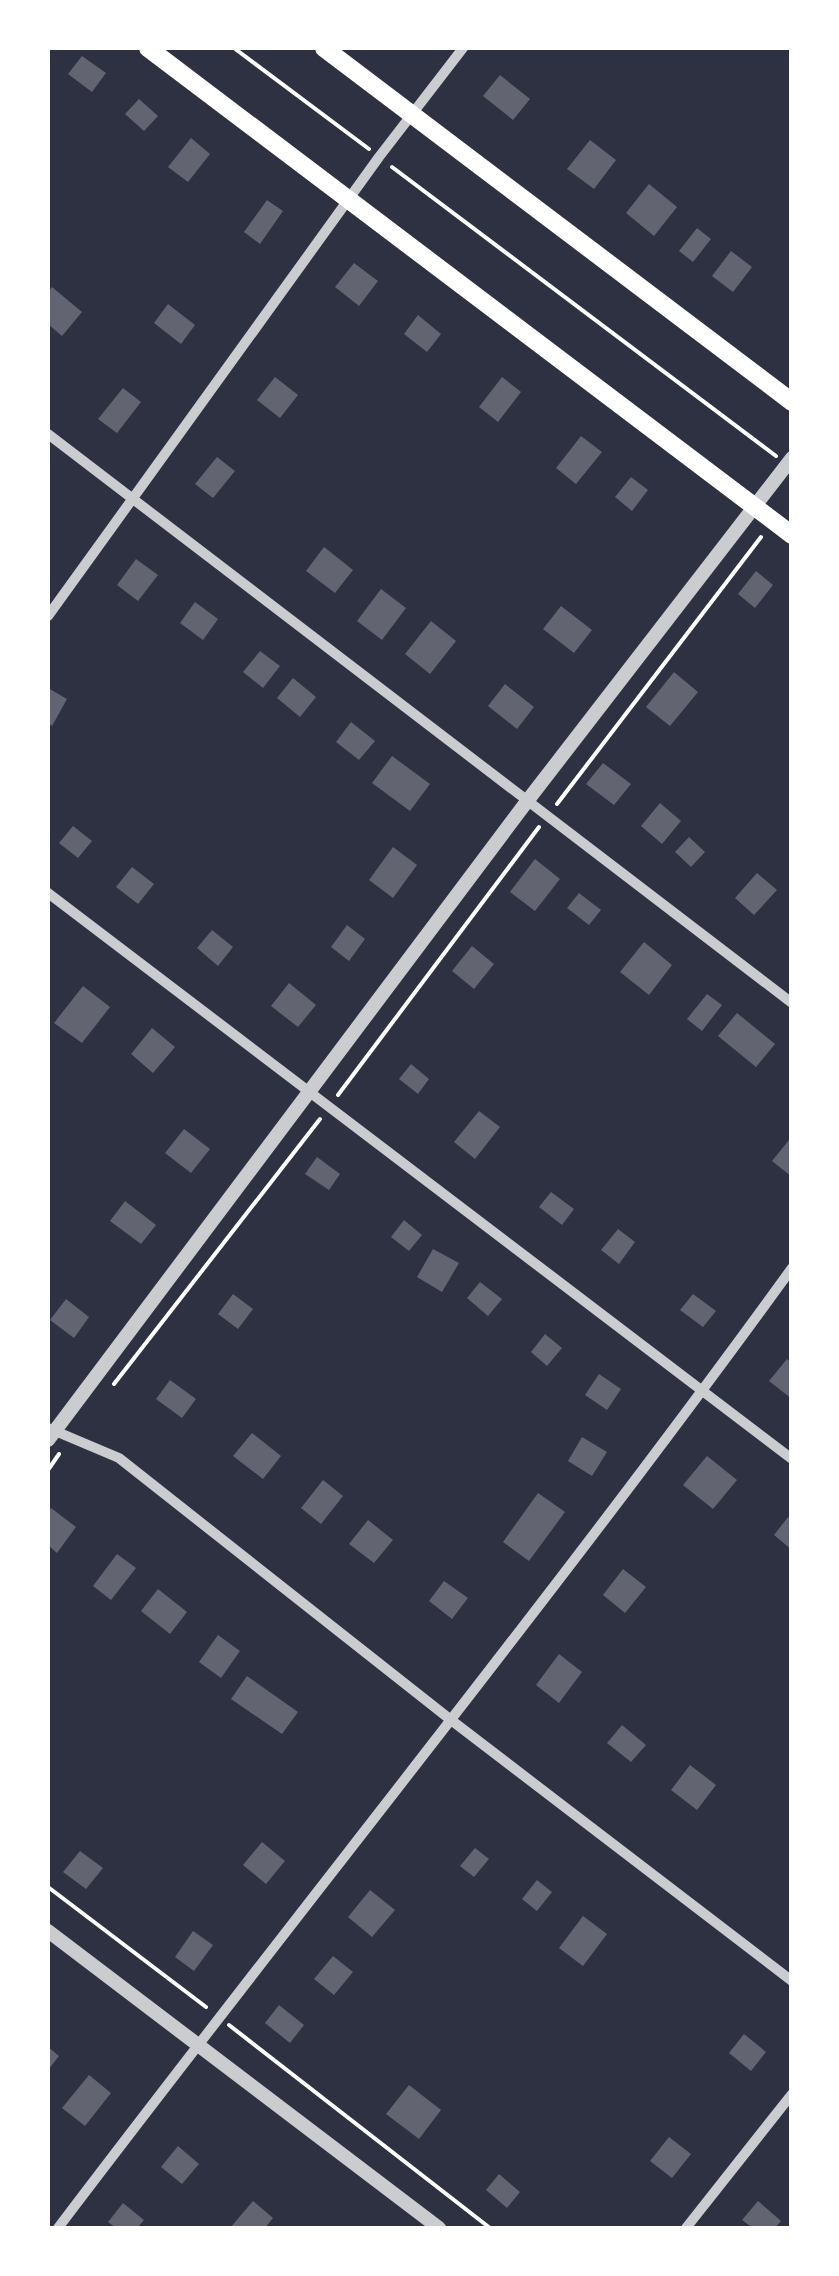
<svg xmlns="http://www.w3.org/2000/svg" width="839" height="2276" font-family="'Source Sans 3',sans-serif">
	<rect width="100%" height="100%" fill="#2d3142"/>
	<path fill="#626471" d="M82 56 106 73 92 92 68 74Z
		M500 75 530 99 513 120 483 96Z
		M139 99 158 116 144 131 125 114Z
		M191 138 210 154 188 182 168 167Z
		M590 140 616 160 594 189 567 169Z
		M649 184 677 207 654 236 626 213Z
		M267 200 283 211 260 244 244 232Z
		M697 228 711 239 693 262 679 251Z
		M731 251 752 267 733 292 712 276Z
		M354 263 378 281 359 306 335 287Z
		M52 287 82 312 62 336 48 324V293Z
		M168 304 195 325 181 344 154 323Z
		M418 315 441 334 427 352 404 334Z
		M275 377 298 395 280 418 257 400Z
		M502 377 521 392 498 422 479 407Z
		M123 388 141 402 117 433 98 419Z
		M581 436 602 452 576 484 556 468Z
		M217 457 235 471 213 498 195 484Z
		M631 477 648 490 632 511 615 497Z
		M324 547 353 570 335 593 306 571Z
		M136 559 158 575 138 601 117 585Z
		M756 571 773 585 755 608 738 594Z
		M381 589 406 608 382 640 357 621Z
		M195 602 218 619 203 640 180 623Z
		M561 606 592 630 574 653 543 629Z
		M431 621 456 641 430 674 405 654Z
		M260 651 280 666 263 688 243 672Z
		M674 672 698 692 670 726 646 707Z
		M293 678 316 697 300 717 277 698Z
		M505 684 534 707 517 729 488 706Z
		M48 688 67 699 52 726 48 723Z
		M351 722 375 741 359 760 336 742Z
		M392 756 430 784 410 811 372 783Z
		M603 763 631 784 614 805 586 784Z
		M660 803 681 821 662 844 641 826Z
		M73 826 92 841 78 858 59 843Z
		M689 837 705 852 691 867 675 852Z
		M393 847 417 865 393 898 369 880Z
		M535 859 560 879 535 911 510 892Z
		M132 867 154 884 138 904 116 887Z
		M757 873 777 890 754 915 735 898Z
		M579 893 601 910 589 925 567 908Z
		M347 925 365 939 349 961 331 947Z
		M212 930 233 947 218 966 197 948Z
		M644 942 672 965 649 995 620 972Z
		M472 946 494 964 474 989 452 971Z
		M289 983 316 1005 298 1027 271 1006Z
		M83 986 110 1007 82 1043 54 1023Z
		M707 994 722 1005 702 1031 687 1019Z
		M737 1013 775 1044 756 1067 718 1036Z
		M152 1028 175 1047 153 1073 131 1054Z
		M411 1064 429 1079 418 1094 399 1079Z
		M479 1111 500 1127 475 1159 454 1142Z
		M184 1129 210 1149 191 1173 165 1153Z
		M789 1140 792 1143V1177L772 1161Z
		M317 1157 340 1174 329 1190 305 1174Z
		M551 1192 574 1209 562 1225 539 1207Z
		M125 1201 156 1225 141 1244 110 1221Z
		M404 1220 422 1235 409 1251 391 1237Z
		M618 1229 635 1242 619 1264 601 1250Z
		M433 1249 459 1263 442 1292 417 1277Z
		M480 1282 502 1299 488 1316 467 1298Z
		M233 1294 253 1309 238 1329 218 1314Z
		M693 1294 716 1311 703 1327 680 1310Z
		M66 1299 89 1317 74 1338 50 1320Z
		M545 1334 562 1348 547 1366 531 1352Z
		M787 1359 792 1363V1399L769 1381Z
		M599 1374 621 1389 607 1410 585 1395Z
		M170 1380 196 1399 182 1418 156 1399Z
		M252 1433 281 1456 263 1479 233 1456Z
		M582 1437 607 1452 592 1476 568 1461Z
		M707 1456 737 1480 713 1509 683 1485Z
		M323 1480 343 1496 321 1524 301 1508Z
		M538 1493 565 1512 529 1561 503 1542Z
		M51 1508 76 1527 57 1553 48 1545V1513Z
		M788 1517 792 1520V1550L774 1535Z
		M368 1520 393 1540 374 1563 349 1544Z
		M117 1554 136 1568 111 1600 93 1586Z
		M623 1569 646 1587 625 1613 603 1595Z
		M444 1581 468 1598 452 1619 429 1601Z
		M158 1589 187 1612 170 1634 141 1611Z
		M218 1635 240 1651 221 1678 199 1662Z
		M559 1654 582 1672 559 1703 536 1685Z
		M247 1676 298 1712 282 1734 231 1699Z
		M622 1725 646 1745 631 1762 607 1743Z
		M690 1765 716 1785 697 1810 671 1790Z
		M262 1842 285 1861 266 1884 243 1865Z
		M475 1848 489 1859 474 1877 460 1866Z
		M80 1851 103 1868 86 1889 63 1872Z
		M537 1880 552 1892 537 1911 522 1899Z
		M370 1890 395 1910 372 1937 348 1917Z
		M583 1916 607 1934 583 1966 559 1948Z
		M193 1931 213 1945 194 1971 175 1957Z
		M333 1956 353 1972 334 1995 314 1979Z
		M279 2005 304 2025 290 2043 265 2023Z
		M744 2034 766 2052 751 2071 729 2053Z
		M48 2047 59 2056 48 2070Z
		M89 2075 111 2093 85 2126 62 2108Z
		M409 2085 441 2110 419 2139 386 2114Z
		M669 2137 691 2154 672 2178 650 2161Z
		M178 2146 199 2164 182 2184 161 2167Z
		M499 2174 520 2192 507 2208 486 2190Z
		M253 2201 273 2218 265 2228H230Z
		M758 2201 781 2221 775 2228H753L742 2220Z
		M123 2203 144 2220 137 2228H116L108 2222Z"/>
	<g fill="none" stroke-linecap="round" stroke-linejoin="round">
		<path stroke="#fff" stroke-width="4" d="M234 48 369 149
			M392 167 776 456
			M557 804 761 537
			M338 1095 539 827
			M114 1384 320 1119
			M48 1470 59 1454
			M48 1887 206 2007
			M229 2025 490 2228"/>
		<path stroke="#caccd0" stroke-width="10" d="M48 434 792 1003
			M48 616 379 157 463 48
			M48 893 792 1459
			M48 1428 119 1458 451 1720 792 1981
			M58 2228C301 1907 555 1595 792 1268
			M686 2228 792 2094"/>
		<path stroke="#caccd0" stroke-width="14" d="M48 1440 528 800 792 458
			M48 1931 439 2228"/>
		<path stroke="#fff" stroke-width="18" d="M148 48 792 535
			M324 48 792 402"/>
	</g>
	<rect width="839" height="2276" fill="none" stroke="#ffffff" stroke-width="100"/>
</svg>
